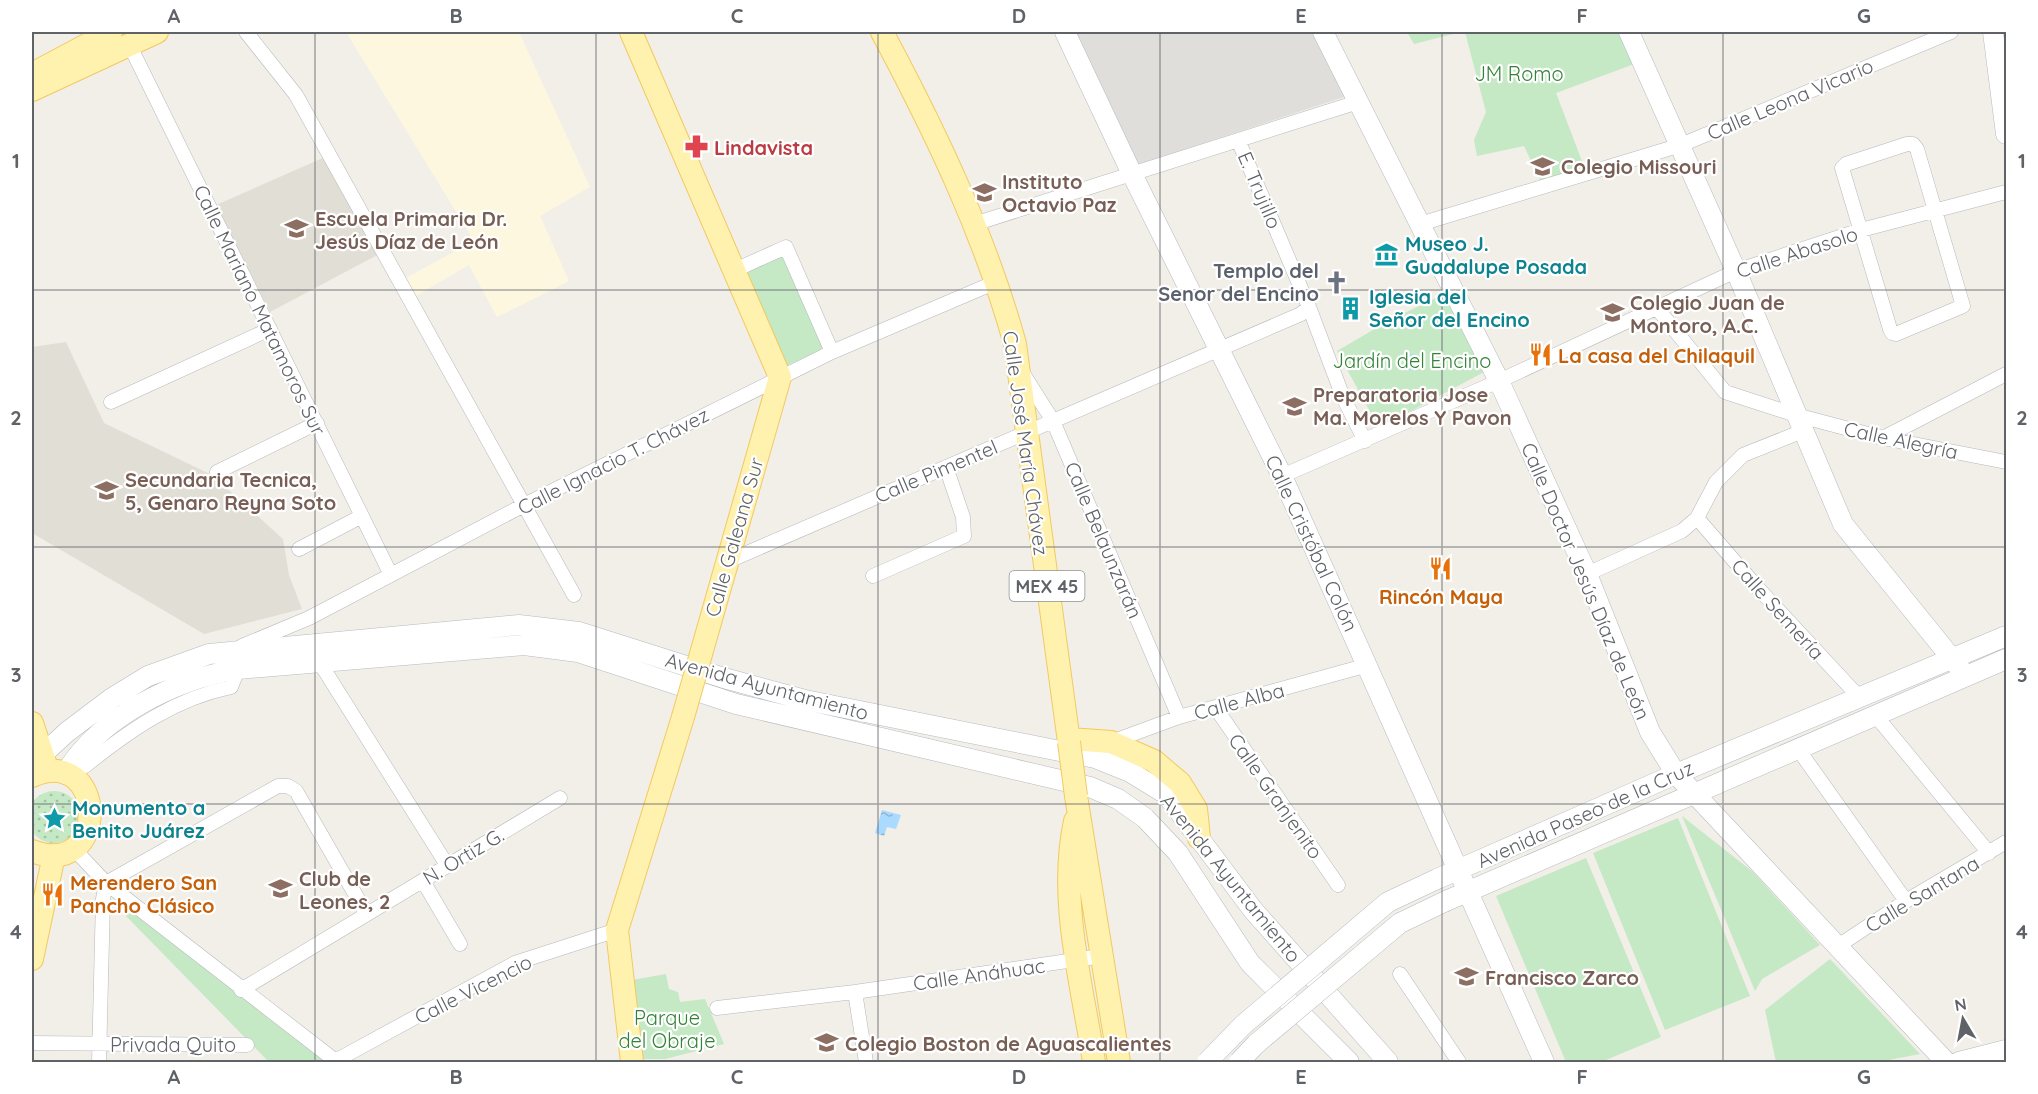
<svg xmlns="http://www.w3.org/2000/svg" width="2038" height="1094" font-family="Quicksand,sans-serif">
	<defs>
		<pattern id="garden-dots" width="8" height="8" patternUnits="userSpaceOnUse" patternTransform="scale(1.5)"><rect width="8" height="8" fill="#c5e8c5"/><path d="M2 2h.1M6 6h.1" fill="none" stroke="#a3c0a4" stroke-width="1.8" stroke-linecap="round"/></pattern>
		<pattern id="water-ripples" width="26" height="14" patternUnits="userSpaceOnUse" patternTransform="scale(1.5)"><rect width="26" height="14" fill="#aadaff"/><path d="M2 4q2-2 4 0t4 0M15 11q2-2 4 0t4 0" fill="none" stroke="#8eb4d2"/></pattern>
	</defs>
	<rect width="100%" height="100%" fill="#f1efe8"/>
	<path fill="#fef7e0" d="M346 32H519L590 187 540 216 569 281 497 317 469 265 414 297 404 279 474 241Z"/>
	<path fill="#e0deda" d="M1075 32H1314L1347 96 1137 165Z"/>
	<path fill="#e1ded6" d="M325 157 381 253 270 312 216 205Z
		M66 342 104 423 212 475 283 539 289 575 302 609 204 634 32 533V347Z"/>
	<path fill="#c5e8c5" d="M1407 32H1461L1414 44Z
		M1465 32H1622L1637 63 1556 93 1585 169 1540 180 1524 146 1477 156 1474 140 1486 112Z
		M783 251 828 347 786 366 741 271Z
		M1444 294 1484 372 1379 428 1337 351 1390 320Z
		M1682 816 1753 872 1820 945 1762 979 1755 991Z
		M1678 818 1750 996 1665 1030 1593 853Z
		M1586 858 1661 1037 1601 1062H1566L1496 896Z
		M130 911 325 1062H269L126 916Z
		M1830 959 1920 1054 1878 1062H1776L1765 1010Z
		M666 974 669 989 678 992 680 1002 705 999 724 1044 665 1059H642L632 980Z"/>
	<path fill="url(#garden-dots)" d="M28 817a26 26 0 1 1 52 0a26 26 0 1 1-52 0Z"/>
	<path fill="url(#water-ripples)" d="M1404 362a8 8 0 1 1 16 0a8 8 0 1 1-16 0Z
		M882 810 901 815 896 829 887 827 884 836 875 833Z"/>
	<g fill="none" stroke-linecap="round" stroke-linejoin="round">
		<defs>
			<path id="street" d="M246 32 296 95 574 595
				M129 44 391 575
				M1238 140 1309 307 1343 397 1365 441
				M1907 144H1913L1917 149 1963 306 1896 334 1892 333 1890 329 1842 168 1846 164Z
				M974 224 1358 102
				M1420 224 1681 145 1951 32
				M735 270 786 247 832 352
				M1656 307 1725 392 1796 415 1883 438 2006 462
				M1022 372 1053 421 1179 717
				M111 402 270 329
				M1883 438 2006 374
				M217 472 317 423
				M1282 476 1499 381 1736 271 1861 230 2006 192
				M1697 518 1756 586 1860 698
				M299 549 362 516
				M726 562 1301 314 1309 307
				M1587 574 1682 531 1697 518 1716 482 1743 455 1803 431
				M873 576 964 536 963 517 946 467
				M242 646 309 618 524 505 832 352 996 282
				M320 663 447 865
				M1215 707 1338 885
				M1876 716 1989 853
				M1111 742 1179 717 1368 665
				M1798 749 1906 901
				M71 764 85 766C130 730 174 699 231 687L238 669
				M73 848 106 883 337 1062
				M423 881 460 944
				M1838 946 1906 901 2006 842
				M1400 974 1459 1062
				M241 990 560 798
				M855 992 866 1062
				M717 1008 855 992 1102 956
				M32 1043 247 1045
				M335 1061 515 963 617 930
				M99 1062 103 899 106 883 278 786H288L296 791 366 913"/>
			<path id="secondary" d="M1065 32 1132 174 1282 476 1544 1062
				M1323 32 1499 381 1587 574 1650 732 1676 774 1946 1062
				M1629 32 1736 271 1843 524 1966 676
				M1993 32 2006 134
				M42 755 67 732 112 698 148 676 209 654 519 625 579 632 724 678 805 700 1095 758 1130 772 1166 794 1253 910 1388 1062
				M65 774C99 717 174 680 238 669L524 645 578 652 736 704 1090 787 1118 799 1145 818 1178 853 1250 963 1349 1062
				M1437 879 1676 774 2006 636
				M1446 901 2006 659
				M1959 1062 2006 1050"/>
			<path id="primary" d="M631 32 780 377 701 654
				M882 32C935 131 985 235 1015 344L1069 742
				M32 74 111 32
				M32 90 157 32
				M32 723 48 771
				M1069 739 1111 742 1154 761 1180 783 1196 809 1199 838
				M32 776C107 743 111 881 32 851
				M1076 796 1119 1062
				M1075 821C1058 900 1082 984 1094 1062
				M32 959 54 855
				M632 1062 617 930 683 717"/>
		</defs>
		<use href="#street" stroke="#b5b8bc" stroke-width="15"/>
		<use href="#secondary" stroke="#b6babf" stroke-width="21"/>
		<use href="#primary" stroke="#f2c960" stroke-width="24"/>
		<use href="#street" stroke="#fff" stroke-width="14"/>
		<use href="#secondary" stroke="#fff" stroke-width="20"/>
		<use href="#primary" stroke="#fff2af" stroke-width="22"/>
		<defs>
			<path id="secondary-bridge" d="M1207 1062 1243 1025 1388 902 1437 879
				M1239 1062 1256 1044 1400 923 1446 901"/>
			<path id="primary-bridge" d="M683 717 701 654
				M1069 742 1076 796"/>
		</defs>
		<use href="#secondary-bridge" stroke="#b6babf" stroke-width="21" stroke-linecap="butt"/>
		<use href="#primary-bridge" stroke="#f2c960" stroke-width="24" stroke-linecap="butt"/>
		<use href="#secondary-bridge" stroke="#fff" stroke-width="20"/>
		<use href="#primary-bridge" stroke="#fff2af" stroke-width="22"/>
	</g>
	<path fill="none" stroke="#5f6368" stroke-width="1.5" stroke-opacity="0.55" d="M315 32V1062M596 32V1062M878 32V1062M1160 32V1062M1442 32V1062M1723 32V1062M32 290H2006M32 547H2006M32 804H2006"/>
	<defs>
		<symbol id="pharmacy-bare" viewBox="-9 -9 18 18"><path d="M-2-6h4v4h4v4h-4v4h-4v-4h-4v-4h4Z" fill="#e0444e" stroke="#fff" stroke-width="2.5" paint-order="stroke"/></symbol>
		<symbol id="school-bare" viewBox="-9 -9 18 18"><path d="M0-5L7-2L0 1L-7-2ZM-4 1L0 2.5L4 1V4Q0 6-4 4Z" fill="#8d6e63" stroke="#fff" stroke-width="2.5" paint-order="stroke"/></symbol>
		<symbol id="university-bare" viewBox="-9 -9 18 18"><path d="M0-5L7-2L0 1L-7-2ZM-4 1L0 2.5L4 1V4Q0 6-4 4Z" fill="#8d6e63" stroke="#fff" stroke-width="2.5" paint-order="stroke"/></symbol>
		<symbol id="museum-bare" viewBox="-9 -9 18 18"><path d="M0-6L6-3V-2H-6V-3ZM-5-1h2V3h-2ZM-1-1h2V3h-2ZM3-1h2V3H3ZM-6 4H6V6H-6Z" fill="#0f9aa8" stroke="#fff" stroke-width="2.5" paint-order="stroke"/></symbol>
		<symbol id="church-bare" viewBox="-9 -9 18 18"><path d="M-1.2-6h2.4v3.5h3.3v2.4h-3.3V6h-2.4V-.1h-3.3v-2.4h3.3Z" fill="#6b7280" stroke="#fff" stroke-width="2.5" paint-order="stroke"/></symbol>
		<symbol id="building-bare" viewBox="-9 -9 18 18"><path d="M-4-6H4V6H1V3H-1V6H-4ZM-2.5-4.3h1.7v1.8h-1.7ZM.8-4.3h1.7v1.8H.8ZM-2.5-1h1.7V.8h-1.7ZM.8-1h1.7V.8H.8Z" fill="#0f9aa8" stroke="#fff" stroke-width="2.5" paint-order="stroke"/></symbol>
		<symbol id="restaurant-bare" viewBox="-9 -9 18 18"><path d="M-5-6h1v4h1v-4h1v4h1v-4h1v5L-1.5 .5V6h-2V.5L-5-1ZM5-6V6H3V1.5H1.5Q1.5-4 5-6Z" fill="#e8710a" stroke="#fff" stroke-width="2.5" paint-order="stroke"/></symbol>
		<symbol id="sight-bare" viewBox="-9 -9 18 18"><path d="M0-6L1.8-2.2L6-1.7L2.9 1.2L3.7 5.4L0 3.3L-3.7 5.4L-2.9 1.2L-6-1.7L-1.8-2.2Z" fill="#0f9aa8" stroke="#fff" stroke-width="2.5" paint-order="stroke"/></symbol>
	</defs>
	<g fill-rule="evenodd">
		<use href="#pharmacy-bare" x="680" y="130" width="33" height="33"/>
		<use href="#school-bare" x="1526" y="150" width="33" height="33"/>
		<use href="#university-bare" x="968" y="176" width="33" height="33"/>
		<use href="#school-bare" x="280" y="212" width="33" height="33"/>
		<use href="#museum-bare" x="1370" y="238" width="33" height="33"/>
		<use href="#church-bare" x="1320" y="266" width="33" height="33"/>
		<use href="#building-bare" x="1334" y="292" width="33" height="33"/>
		<use href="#school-bare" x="1596" y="296" width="33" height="33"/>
		<use href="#restaurant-bare" x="1524" y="338" width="33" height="33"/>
		<use href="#university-bare" x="1278" y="390" width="33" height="33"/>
		<use href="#school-bare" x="90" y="474" width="33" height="33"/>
		<use href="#restaurant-bare" x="1424" y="552" width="33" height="33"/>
		<use href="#sight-bare" x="38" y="802" width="33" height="33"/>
		<use href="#school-bare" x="264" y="872" width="33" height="33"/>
		<use href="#restaurant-bare" x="36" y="878" width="33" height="33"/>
		<use href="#school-bare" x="1450" y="960" width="33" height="33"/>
		<use href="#school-bare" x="810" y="1026" width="33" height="33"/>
	</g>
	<g text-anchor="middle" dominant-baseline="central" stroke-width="4.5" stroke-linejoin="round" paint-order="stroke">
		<rect fill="#fff" stroke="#8f9295" stroke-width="1.5" x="1009.5" y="571" width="75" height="30" rx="4.5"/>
		<g font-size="18" font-weight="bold" fill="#5f6368">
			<text x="1047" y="586">MEX 45</text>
		</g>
		<g font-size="20" fill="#348238" stroke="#fff">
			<text x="1519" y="73">JM Romo</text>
			<text x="1412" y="360">Jardín del Encino</text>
			<text x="667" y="1017">Parque<tspan x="667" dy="23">del Obraje</tspan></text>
		</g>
		<g font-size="20" fill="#5f6368" stroke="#fff">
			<text transform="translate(1790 99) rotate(-23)">Calle Leona Vicario</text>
			<text transform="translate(1260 190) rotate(67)">E. Trujillo</text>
			<text transform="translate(1797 252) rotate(-18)">Calle Abasolo</text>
			<text transform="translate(260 310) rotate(64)">Calle Mariano Matamoros Sur</text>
			<text transform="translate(1901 440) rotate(12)">Calle Alegría</text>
			<text transform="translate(1026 443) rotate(82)">Calle José María Chávez</text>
			<text transform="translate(613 461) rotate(-27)">Calle Ignacio T. Chávez</text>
			<text transform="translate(936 471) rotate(-23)">Calle Pimentel</text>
			<text transform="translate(734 537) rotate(-74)">Calle Galeana Sur</text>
			<text transform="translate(1104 540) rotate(67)">Calle Belaunzarán</text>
			<text transform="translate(1312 543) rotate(65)">Calle Cristóbal Colón</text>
			<text transform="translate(1586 581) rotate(67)">Calle Doctor Jesús Díaz de León</text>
			<text transform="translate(1778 609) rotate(48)">Calle Semería</text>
			<text transform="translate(767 686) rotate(15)">Avenida Ayuntamiento</text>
			<text transform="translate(1239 701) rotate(-15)">Calle Alba</text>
			<text transform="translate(1276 796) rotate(55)">Calle Granjenito</text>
			<text transform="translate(1585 814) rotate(-24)">Avenida Paseo de la Cruz</text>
			<text transform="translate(463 856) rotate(-31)">N. Ortiz G.</text>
			<text transform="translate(1231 878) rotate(51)">Avenida Ayuntamiento</text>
			<text transform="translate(1922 894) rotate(-31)">Calle Santana</text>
			<text transform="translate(979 974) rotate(-8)">Calle Anáhuac</text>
			<text transform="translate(473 989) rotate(-27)">Calle Vicencio</text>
			<text x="173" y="1044">Privada Quito</text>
		</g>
		<g font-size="20" font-weight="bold" fill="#be3a42" stroke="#fff" text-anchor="start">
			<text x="714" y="147">Lindavista</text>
		</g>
		<g font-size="20" font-weight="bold" fill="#785e54" stroke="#fff" text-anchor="start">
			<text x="1561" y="166">Colegio Missouri</text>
			<text x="1002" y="181">Instituto<tspan x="1002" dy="23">Octavio Paz</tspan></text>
			<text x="315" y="218">Escuela Primaria Dr.<tspan x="315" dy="23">Jesús Díaz de León</tspan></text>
			<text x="1630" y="302">Colegio Juan de<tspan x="1630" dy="23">Montoro, A.C.</tspan></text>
			<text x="1313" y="394">Preparatoria Jose<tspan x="1313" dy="23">Ma. Morelos Y Pavon</tspan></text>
			<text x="125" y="479">Secundaria Tecnica,<tspan x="125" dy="23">5, Genaro Reyna Soto</tspan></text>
			<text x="299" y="878">Club de<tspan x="299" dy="23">Leones, 2</tspan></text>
			<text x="1485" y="977">Francisco Zarco</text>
			<text x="845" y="1043">Colegio Boston de Aguascalientes</text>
		</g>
		<g font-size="20" font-weight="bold" fill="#0d838f" stroke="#fff" text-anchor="start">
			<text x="1405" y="243">Museo J.<tspan x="1405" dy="23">Guadalupe Posada</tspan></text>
			<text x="1369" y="296">Iglesia del<tspan x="1369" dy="23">Señor del Encino</tspan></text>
			<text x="72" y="807">Monumento a<tspan x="72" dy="23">Benito Juárez</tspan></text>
		</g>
		<g font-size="20" font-weight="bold" fill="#5b616d" stroke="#fff" text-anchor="end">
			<text x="1319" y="270">Templo del<tspan x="1319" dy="23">Senor del Encino</tspan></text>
		</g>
		<g font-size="20" font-weight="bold" fill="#c56008" stroke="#fff" text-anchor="start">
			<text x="1558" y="355">La casa del Chilaquil</text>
			<text x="1441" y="596" text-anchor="middle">Rincón Maya</text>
			<text x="70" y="882">Merendero San<tspan x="70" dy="23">Pancho Clásico</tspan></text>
		</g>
	</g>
	<rect width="2038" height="1094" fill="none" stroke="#ffffff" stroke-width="66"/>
	<g transform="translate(1963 1019) rotate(350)" stroke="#ffffff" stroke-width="4.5" paint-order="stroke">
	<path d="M0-4.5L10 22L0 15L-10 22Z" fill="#5f6368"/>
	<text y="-9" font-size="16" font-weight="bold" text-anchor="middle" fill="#5f6368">N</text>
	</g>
	<rect x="33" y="33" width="1972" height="1028" fill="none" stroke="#5f6368" stroke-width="2"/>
	<g font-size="20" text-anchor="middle" font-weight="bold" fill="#5f6368">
		<text x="174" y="23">A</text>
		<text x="456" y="23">B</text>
		<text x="737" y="23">C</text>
		<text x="1019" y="23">D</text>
		<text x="1301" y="23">E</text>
		<text x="1582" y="23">F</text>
		<text x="1864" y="23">G</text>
		<text x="16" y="168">1</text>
		<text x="2022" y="168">1</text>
		<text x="16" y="425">2</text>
		<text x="2022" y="425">2</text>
		<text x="16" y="682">3</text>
		<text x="2022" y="682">3</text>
		<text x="16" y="939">4</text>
		<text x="2022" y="939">4</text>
		<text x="174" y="1084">A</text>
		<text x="456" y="1084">B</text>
		<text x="737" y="1084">C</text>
		<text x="1019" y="1084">D</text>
		<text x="1301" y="1084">E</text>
		<text x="1582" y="1084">F</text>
		<text x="1864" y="1084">G</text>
	</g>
</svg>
